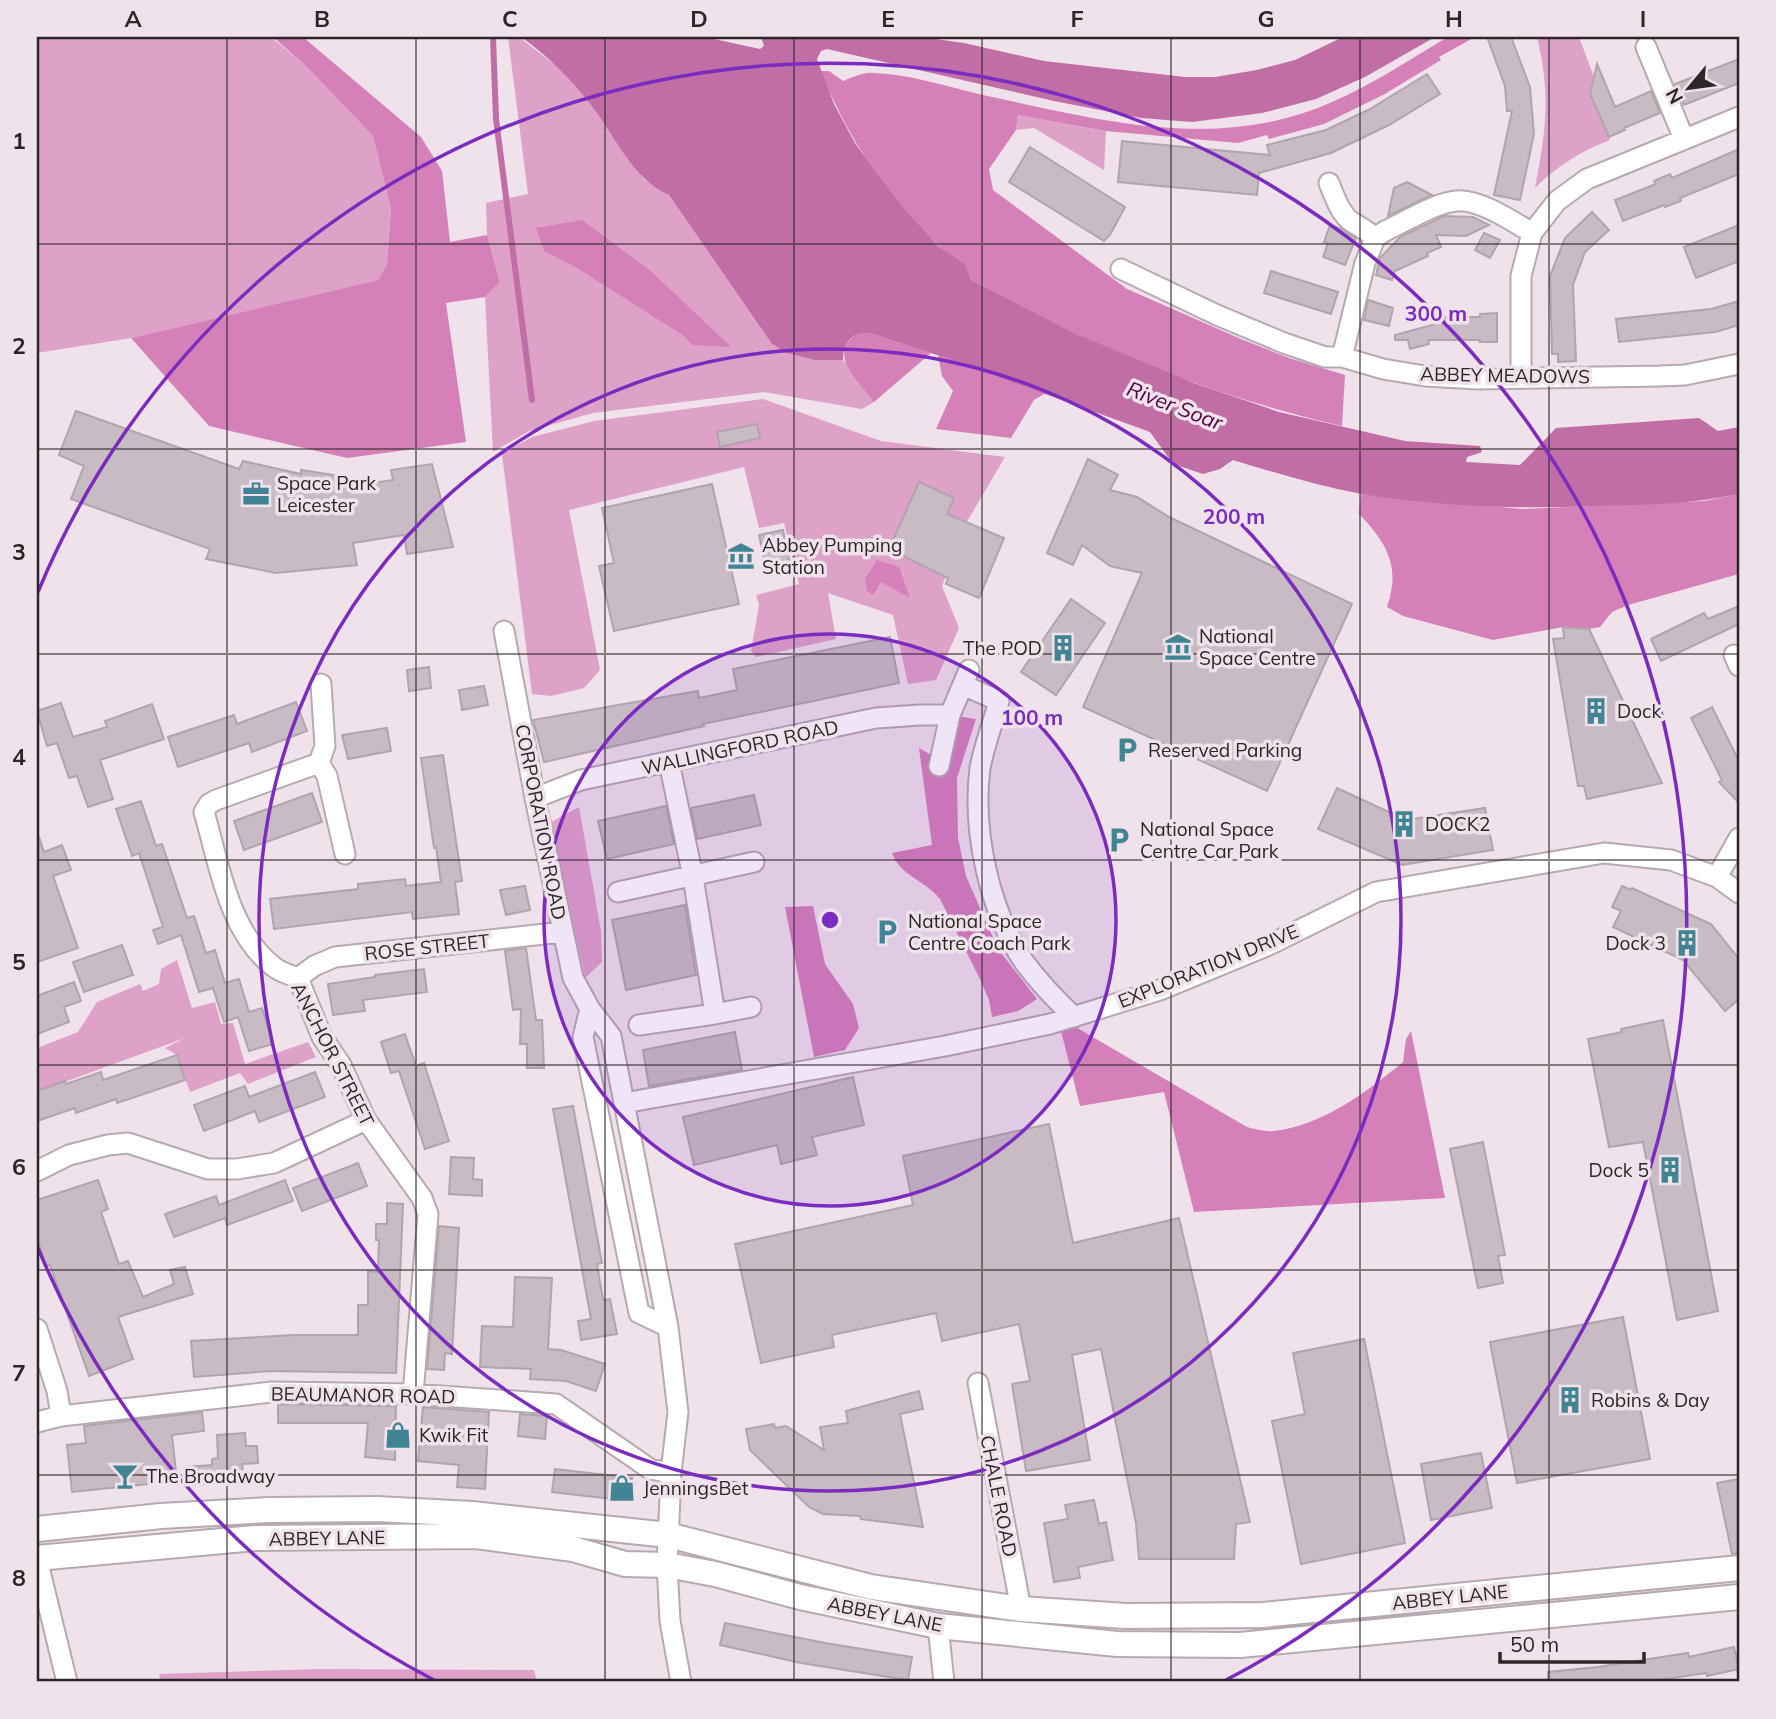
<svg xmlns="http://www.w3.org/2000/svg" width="1776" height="1719" font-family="Mulish,sans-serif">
	<rect width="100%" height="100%" fill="#f0e2ea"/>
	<path fill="#dea1c8" d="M37 37H271L306 66 373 136 391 209 387 264 378 280 131 338 37 353Z
		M508 37H519L563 71 592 105 644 179 669 195 772 344C795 358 817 360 843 360L866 383 874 402 862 409 764 392 593 413 529 431 493 452 485 297 500 282 487 235 486 203 528 194Z
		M1537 37H1579L1594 77 1590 94 1610 140C1581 151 1557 166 1535 188 1546 130 1551 95 1537 37Z
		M1018 115 1106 131 1104 170 1034 128 1016 130Z
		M763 399 881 441 1005 457 968 520 942 586 959 628 936 680 908 684 893 615 828 593 836 639 756 657 751 651 759 605 756 595 799 584 784 523 759 528 744 467 569 510 600 670 584 688 551 696 532 694 502 454 532 437 594 421Z
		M579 807 601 931 602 962 585 978 551 822Z
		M177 960 192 1008 215 1002 221 1024 233 1023 245 1064 308 1042 316 1057 248 1084 240 1073 190 1092 177 1055 165 1048 185 1038 37 1092V1048L78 1032 97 1002 140 984 143 991 159 984 161 969Z
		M322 1669 534 1670 537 1682H161L159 1674Z"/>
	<path fill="#d580b9" d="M273 37H303L421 137 442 171 450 242 487 235 500 282 485 297 446 303 466 442 347 458 209 426 131 338 378 280 387 264 391 209 373 136 306 66Z
		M1448 37H1475L1439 57 1441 60 1383 95 1324 124 1269 139 1267 135 1238 143 1106 131 1018 115 1016 130 989 169 993 190 1127 289 1241 339 1289 358 1345 375 1342 426C1251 405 1161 374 1076 334 1040 317 1006 298 971 280 961 259 955 260 938 245 926 235 916 221 905 210 868 169 842 121 820 71H829L843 81C853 77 864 72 874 73 910 74 948 87 983 95 1100 120 1218 153 1332 102 1372 85 1410 59 1448 37Z
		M582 220 652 272 731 347 692 345 684 336 577 268 544 251 536 228Z
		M861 332 870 333 931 353 874 402C857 379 824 352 861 332Z
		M938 355 1046 393 1034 400 1011 438 936 429 953 391 942 376Z
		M1361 494 1522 509 1704 501 1739 494V574L1628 605 1612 612 1600 627 1589 629 1563 627 1493 640 1403 616 1387 607C1401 567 1387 543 1359 514Z
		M877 560 899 567 910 598 881 582 873 595 867 591 865 579Z
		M950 715 976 719 957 778 958 838 966 876 998 949 1037 999 1018 1011 992 1017 989 1000 980 979 940 899C925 880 900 876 892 853L932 845 919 748 949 765Z
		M813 906 825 964 853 1004 859 1028 845 1050 814 1057 785 907Z
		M1074 1026 1247 1127C1255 1129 1266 1132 1274 1131 1321 1126 1367 1092 1403 1062L1406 1039 1411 1031 1445 1198 1194 1212 1164 1092 1080 1106 1061 1031Z"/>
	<path fill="#c16da6" d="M521 37H705L760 49 764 46 761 37H922L964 43 1044 61 1185 77H1215L1257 70 1295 60 1343 37H1435L1365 77 1316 99 1262 113 1192 122 1141 118 1054 101 827 49 821 51 817 59 834 104 855 143 874 170 902 206 937 245 964 264 971 280 1076 334 1194 383 1279 412 1405 441 1480 446 1482 452 1467 457 1466 462 1520 465 1556 428 1699 418 1718 431 1739 427V494C1692 504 1644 505 1596 506 1518 509 1440 507 1362 494 1318 486 1276 473 1233 460L1220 469 1203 474 1173 464 1150 432 949 359 870 333C852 331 843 344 843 360H815L787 353 772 344 669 195C632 179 615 135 591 105 571 79 548 56 521 37Z"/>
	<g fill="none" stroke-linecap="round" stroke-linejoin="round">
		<path stroke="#c16da6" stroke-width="6" d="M493 37 496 119 532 400"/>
	</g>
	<path fill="#c8bbc3" stroke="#b1a4ac" stroke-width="2" d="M1487 37H1511L1530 87 1534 134 1520 200 1494 195 1512 111H1507L1505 86Z
		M1739 59V83L1684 105 1675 84Z
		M1597 64 1615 107 1651 91 1660 113 1624 128 1625 130 1609 137 1590 94Z
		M1427 74 1440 94 1389 125 1331 153 1259 173 1257 195 1118 182 1122 141 1270 155 1267 145 1326 130 1370 109Z
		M1030 147 1125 207 1110 235 1104 241 1009 182Z
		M1739 149V174L1680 198 1681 201 1665 207 1664 205 1623 221 1615 200 1656 184 1654 181 1670 174 1672 178Z
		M1407 182 1432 195 1388 216 1394 188Z
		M1592 212 1609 230 1585 252 1573 285 1576 361 1558 362V354H1552L1550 276 1565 238Z
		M1444 216 1473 217 1489 225 1466 236 1436 235 1441 247 1427 253 1428 256 1395 271 1392 280 1376 275 1380 258 1400 237Z
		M1330 225 1341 229 1356 238 1345 265 1323 257 1328 243 1324 242Z
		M1739 225V261L1696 278 1684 247Z
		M1484 233 1500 240 1490 258 1475 250Z
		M1271 271 1338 292 1331 314 1264 293Z
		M1368 300 1393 308 1389 326 1364 320Z
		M1739 301V325L1715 332 1619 342 1616 319 1711 309Z
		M1497 313V342H1480V340H1428L1429 344 1410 349 1408 340H1395V335L1436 324V317H1480V314Z
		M76 411 239 469 243 461 301 474V470L347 477 348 487 393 480 391 470 432 464 453 547 407 554 404 535 353 543 357 565 276 573 206 559 210 549 71 499 84 466 59 455Z
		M757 424 760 438 720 447 717 432Z
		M1088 459 1118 475 1110 490 1137 497 1169 517 1352 604 1267 791 1083 707 1142 573 1110 566 1082 545 1073 565 1047 553Z
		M919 482 954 498 947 514 1004 538 979 598 946 584 948 578 889 549Z
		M712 484 739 604 614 631 599 566 614 563 602 508Z
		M783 530 790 564 766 568 759 535Z
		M1071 599 1105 623 1056 695 1021 672Z
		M1739 606V624L1661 661 1651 639 1704 613 1708 619Z
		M1563 627 1589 629 1662 783 1587 799 1584 786H1578L1553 639 1564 638Z
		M890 637 899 683 703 724 704 726 544 762 533 720 698 691 699 698 737 690 733 669Z
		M429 667 431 688 409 691 407 670Z
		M484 686 488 705 462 710 459 690Z
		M296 702 307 731 252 752 249 743 178 767 168 737 234 715 237 724Z
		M61 703 73 737 107 727 105 721 152 704 164 739 100 760 113 799 88 807 77 776 69 778 57 743 47 746 37 711Z
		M1712 707 1739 761V803L1719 782 1722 780 1691 718Z
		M387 728 391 751 348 759 342 735Z
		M443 755 462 881 455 882 459 914 413 919 412 912 274 929 270 899 358 889V884L405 879 406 886 441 882 436 847 434 848 421 758Z
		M1337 788 1406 820 1485 808 1493 850 1402 865 1318 829Z
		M312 793 322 822 244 850 234 821Z
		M754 795 761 825 697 839 691 808Z
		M141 801 156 846 162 844 187 918 194 916 206 953 215 950 225 983 239 979 249 1012 262 1008 273 1044 249 1051 238 1017 224 1022 213 988 199 992 181 935 158 944 153 930 163 927 139 853 132 856 116 809Z
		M666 806 674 844 607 859 598 821Z
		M37 837H39L44 852 62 845 71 870 53 876 78 948 37 962Z
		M525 886 530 910 506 915 500 890Z
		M1622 886 1631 890 1632 888 1711 924 1739 959V999L1725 1011 1683 960 1613 927 1621 911 1612 907Z
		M685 905 696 975 626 990 612 920Z
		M122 945 133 975 84 992 73 962Z
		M526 948 536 1020H542L544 1068H527V1044H520L521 1009 513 1010 505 951Z
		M424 969 427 992 363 1000 365 1011 333 1015 328 984 375 977V975Z
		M74 982 81 1001 64 1007 69 1022 37 1034V996Z
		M1663 1020 1718 1311 1677 1320 1643 1142 1609 1147 1588 1039 1622 1032 1621 1029Z
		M735 1032 742 1070 649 1086 643 1050Z
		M405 1034 416 1066 424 1063 449 1141 425 1149 399 1071 391 1073 381 1042Z
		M177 1055 185 1080 117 1103 116 1099 76 1113 75 1108 37 1121V1091L65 1081 66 1084 101 1072 103 1080Z
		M315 1072 325 1097 259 1122 255 1111 204 1131 194 1105 245 1086 249 1097Z
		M853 1077 864 1125 812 1137 817 1155 781 1164 777 1145 694 1165 683 1117Z
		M573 1106 602 1263 597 1264 603 1300 610 1299 617 1334 581 1340 578 1321 591 1319 553 1109Z
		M1049 1124 1073 1243 1179 1218 1250 1522 1236 1524 1234 1559H1139L1136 1523 1101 1349 1072 1355 1090 1460 1026 1471 1012 1384 1030 1381 1019 1324 942 1341 936 1313 832 1335 834 1347 761 1363 735 1244 913 1205 903 1156Z
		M1483 1142 1505 1255 1498 1256 1503 1283 1478 1288 1450 1149Z
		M451 1157 474 1158 473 1179 482 1180V1196L449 1194Z
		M358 1163 367 1186 302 1211 293 1188Z
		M98 1180 108 1209 101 1212 119 1264 128 1261 143 1297 174 1284 170 1270 185 1267 193 1294 118 1317 133 1359 89 1376 50 1265 46 1266 37 1238V1200Z
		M285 1180 293 1201 227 1225 225 1218 174 1237 165 1214 216 1196 219 1205Z
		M387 1203 403 1204 396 1373 271 1371 194 1377 191 1341 295 1335H358V1305H368V1271L378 1272 379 1240H376V1224H387Z
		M439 1226 459 1228 452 1354 445 1353 444 1370 427 1369Z
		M515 1277 552 1278 548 1349 561 1350 605 1364 596 1391 566 1381 530 1379 531 1369 480 1367 482 1326 513 1327Z
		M1623 1317 1650 1459 1517 1483 1490 1342Z
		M1364 1339 1405 1543 1301 1564 1272 1421 1305 1414 1293 1353Z
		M919 1391 923 1409 900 1414 923 1527 861 1519 860 1516 823 1514 809 1507 750 1450 746 1429 774 1424 775 1428 786 1426 824 1450 820 1427 848 1423 846 1411Z
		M278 1404 396 1406 395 1460 365 1457 368 1423H278Z
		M423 1407 489 1412 485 1489 457 1487 459 1465 418 1461Z
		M202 1412 204 1431 172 1435 177 1481 72 1492 67 1445 86 1443 84 1426Z
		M520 1414 547 1416 545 1439 518 1436Z
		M245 1433 246 1446H257L258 1463 242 1464 244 1480 187 1486 185 1467 212 1465V1459L218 1458 217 1435Z
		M1481 1453 1492 1508 1431 1520 1421 1464Z
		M555 1469 632 1478 629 1501 552 1492Z
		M1739 1479V1553L1732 1554 1717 1483Z
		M1094 1500 1099 1524 1106 1522 1113 1560 1078 1567 1080 1578 1054 1582 1044 1523 1068 1519 1065 1505Z
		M725 1623 825 1643 912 1657 908 1680 801 1663 720 1645Z
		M1734 1647 1739 1669 1707 1676 1706 1673 1645 1682H1548V1672L1598 1667 1688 1653 1689 1657Z"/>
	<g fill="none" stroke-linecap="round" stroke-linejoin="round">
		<defs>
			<path id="minor" d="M1646 47 1684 139
				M1329 183C1335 197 1340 214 1352 222 1360 227 1368 231 1375 238
				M1121 269 1217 315 1284 343 1325 357H1342L1383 369 1425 376 1478 379 1660 376 1685 375 1739 364
				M1342 357 1365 263 1375 238 1385 231C1405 222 1435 203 1456 201 1478 198 1514 222 1532 233
				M1521 377V276L1532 233 1557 201 1587 179 1739 117
				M504 631 535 798 573 978 590 1009 611 1036 668 1327 678 1412 671 1473 667 1565 670 1621 681 1682
				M1734 655 1739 666
				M963 685 999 701C993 723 984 746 980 768 972 830 989 910 1024 962 1039 982 1056 1000 1074 1017
				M319 763 325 746 321 684
				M939 766 950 715 969 670
				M535 798 581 780 876 718 920 715H950
				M345 854 327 776 319 763 216 800 209 804 204 812C219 863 228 932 274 967 280 972 290 975 298 978L322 1037 341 1065 366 1120 422 1198 428 1214 413 1394
				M1717 877 1739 838
				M618 892 754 862
				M298 978 314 966 335 957 563 932
				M590 1009 583 1037 639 1313 668 1327
				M715 1014 751 1007
				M639 1025 715 1014 693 877 669 762
				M624 1103 945 1046 1050 1024 1160 990 1269 945 1376 892 1604 853 1671 860 1717 877 1739 893
				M37 1171 69 1155 108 1145 128 1143 208 1169H237L274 1163 366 1120
				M37 1329 57 1391 61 1416
				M978 1383 1021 1609
				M37 1422 61 1416 272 1392 413 1394 556 1404 650 1469 671 1473
				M37 1559 67 1682
				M938 1626 944 1682"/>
			<path id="major" d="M37 1529 161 1516 269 1510 377 1509 472 1514 668 1535 871 1587 1021 1609 1126 1616 1263 1615 1739 1568
				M37 1558 255 1538 476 1536 573 1549 625 1564 667 1565 715 1574 800 1597 938 1626 1117 1644 1240 1645 1739 1597"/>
		</defs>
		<use href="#minor" stroke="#b7a9b2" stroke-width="23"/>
		<use href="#major" stroke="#b7a9b2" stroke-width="28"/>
		<use href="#minor" stroke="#fff" stroke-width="19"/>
		<use href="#major" stroke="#fff" stroke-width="24"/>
	</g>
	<path fill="none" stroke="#2b2629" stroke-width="2" stroke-opacity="0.55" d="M227 37V1682M416 37V1682M605 37V1682M794 37V1682M982 37V1682M1171 37V1682M1360 37V1682M1549 37V1682M37 244H1739M37 449H1739M37 654H1739M37 860H1739M37 1065H1739M37 1270H1739M37 1475H1739"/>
	<circle cx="830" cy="920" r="286" fill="#7b2cbf" fill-opacity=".12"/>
	<g fill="none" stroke="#7b2cbf" stroke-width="3.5">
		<circle cx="830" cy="920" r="286"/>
		<circle cx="830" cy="920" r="571"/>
		<path d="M434 1680A857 857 0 0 1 38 1248M38 592A857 857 0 1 1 1226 1680"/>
	</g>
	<defs>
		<symbol id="office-bare" viewBox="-9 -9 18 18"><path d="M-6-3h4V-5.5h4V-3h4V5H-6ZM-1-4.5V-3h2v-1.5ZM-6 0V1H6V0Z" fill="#418594" stroke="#f0e2ea" stroke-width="2.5" paint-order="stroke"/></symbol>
		<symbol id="museum-bare" viewBox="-9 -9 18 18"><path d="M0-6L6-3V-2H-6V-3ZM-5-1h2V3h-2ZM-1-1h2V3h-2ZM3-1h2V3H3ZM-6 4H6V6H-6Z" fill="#418594" stroke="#f0e2ea" stroke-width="2.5" paint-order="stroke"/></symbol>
		<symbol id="building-bare" viewBox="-9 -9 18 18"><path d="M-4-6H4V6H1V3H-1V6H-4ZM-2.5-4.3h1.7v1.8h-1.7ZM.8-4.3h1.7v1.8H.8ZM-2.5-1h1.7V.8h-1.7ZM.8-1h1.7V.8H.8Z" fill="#418594" stroke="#f0e2ea" stroke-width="2.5" paint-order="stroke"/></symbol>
		<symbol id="parking-bare" viewBox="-9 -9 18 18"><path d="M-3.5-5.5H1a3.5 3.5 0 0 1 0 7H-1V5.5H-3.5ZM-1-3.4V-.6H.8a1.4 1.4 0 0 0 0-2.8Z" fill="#418594" stroke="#f0e2ea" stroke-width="2.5" paint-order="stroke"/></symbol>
		<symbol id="shop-bare" viewBox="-9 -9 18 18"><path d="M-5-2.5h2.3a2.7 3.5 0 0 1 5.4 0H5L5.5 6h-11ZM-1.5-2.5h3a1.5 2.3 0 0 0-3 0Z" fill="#418594" stroke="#f0e2ea" stroke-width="2.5" paint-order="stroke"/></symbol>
		<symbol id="bar-bare" viewBox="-9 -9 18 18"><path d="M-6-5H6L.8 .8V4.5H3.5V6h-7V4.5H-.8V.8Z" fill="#418594" stroke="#f0e2ea" stroke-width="2.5" paint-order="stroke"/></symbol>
	</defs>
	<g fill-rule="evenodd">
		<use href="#office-bare" x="237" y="475" width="38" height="38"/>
		<use href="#museum-bare" x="722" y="537" width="38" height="38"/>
		<use href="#museum-bare" x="1159" y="628" width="38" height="38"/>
		<use href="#building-bare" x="1044" y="629" width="38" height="38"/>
		<use href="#building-bare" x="1577" y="692" width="38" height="38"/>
		<use href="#parking-bare" x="1108" y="731" width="38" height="38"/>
		<use href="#building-bare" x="1385" y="805" width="38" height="38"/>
		<use href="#parking-bare" x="1100" y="821" width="38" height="38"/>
		<use href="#parking-bare" x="868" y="913" width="38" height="38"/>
		<use href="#building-bare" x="1668" y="924" width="38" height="38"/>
		<use href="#building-bare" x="1651" y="1151" width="38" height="38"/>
		<use href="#building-bare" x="1551" y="1381" width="38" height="38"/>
		<use href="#shop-bare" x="379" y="1416" width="38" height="38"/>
		<use href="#bar-bare" x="106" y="1457" width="38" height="38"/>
		<use href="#shop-bare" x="603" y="1469" width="38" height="38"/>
	</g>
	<g text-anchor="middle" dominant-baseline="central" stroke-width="7" stroke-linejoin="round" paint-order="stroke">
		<g font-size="19" fill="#2b2629" stroke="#f0e2ea">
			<text transform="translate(1505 375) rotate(1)">ABBEY MEADOWS</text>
			<text transform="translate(740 747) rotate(-12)">WALLINGFORD ROAD</text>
			<text transform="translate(541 822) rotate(79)">CORPORATION ROAD</text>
			<text transform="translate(427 947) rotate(-6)">ROSE STREET</text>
			<text transform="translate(1208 966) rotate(-22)">EXPLORATION DRIVE</text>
			<text transform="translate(333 1054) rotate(63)">ANCHOR STREET</text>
			<text transform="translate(363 1395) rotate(1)">BEAUMANOR ROAD</text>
			<text transform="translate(999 1496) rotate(79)">CHALE ROAD</text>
			<text transform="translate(327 1538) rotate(-1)">ABBEY LANE</text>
			<text transform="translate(1450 1597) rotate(-6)">ABBEY LANE</text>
			<text transform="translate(885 1614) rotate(11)">ABBEY LANE</text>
		</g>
		<g font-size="19" fill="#2b2629" stroke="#f0e2ea" text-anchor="start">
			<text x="277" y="483">Space Park<tspan x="277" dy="22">Leicester</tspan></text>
			<text x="762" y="545">Abbey Pumping<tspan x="762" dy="22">Station</tspan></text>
			<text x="1199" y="636">National<tspan x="1199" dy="22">Space Centre</tspan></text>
			<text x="1042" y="648" text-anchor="end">The POD</text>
			<text x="1617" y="711">Dock</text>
			<text x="1148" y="750">Reserved Parking</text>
			<text x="1425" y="824">DOCK2</text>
			<text x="1140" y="829">National Space<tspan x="1140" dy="22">Centre Car Park</tspan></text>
			<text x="908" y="921">National Space<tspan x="908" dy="22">Centre Coach Park</tspan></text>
			<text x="1666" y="943" text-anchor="end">Dock 3</text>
			<text x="1649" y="1170" text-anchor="end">Dock 5</text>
			<text x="1591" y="1400">Robins &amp; Day</text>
			<text x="419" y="1435">Kwik Fit</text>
			<text x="146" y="1476">The Broadway</text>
			<text x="643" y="1488">JenningsBet</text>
		</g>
		<g font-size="21" font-style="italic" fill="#51023f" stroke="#f0e2ea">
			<text transform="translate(1175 405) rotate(21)">River Soar</text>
		</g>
	</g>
	<circle cx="830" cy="920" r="10" fill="#7b2cbf" stroke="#f0e2ea" stroke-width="3.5"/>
	<g font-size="21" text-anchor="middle" font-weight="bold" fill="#7b2cbf" stroke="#f0e2ea" stroke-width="7" stroke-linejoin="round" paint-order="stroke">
		<text x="1436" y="321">300 m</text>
		<text x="1234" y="524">200 m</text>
		<text x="1032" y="725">100 m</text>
	</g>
	<rect width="1776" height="1719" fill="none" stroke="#f0e2ea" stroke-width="77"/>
	<g transform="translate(1689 88) rotate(241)" stroke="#f0e2ea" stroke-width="5" paint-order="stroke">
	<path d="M0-5L12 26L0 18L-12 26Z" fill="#2b2629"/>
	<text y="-10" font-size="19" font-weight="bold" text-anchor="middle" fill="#2b2629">N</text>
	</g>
	<path d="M1500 1652v10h144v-10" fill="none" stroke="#2b2629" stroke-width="3.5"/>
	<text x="1510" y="1652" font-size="21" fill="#2b2629" stroke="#f0e2ea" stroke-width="5" paint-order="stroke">50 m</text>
	<rect x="38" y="38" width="1700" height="1642" fill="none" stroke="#2b2629" stroke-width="2.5"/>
	<g font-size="23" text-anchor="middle" font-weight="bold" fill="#2b2629">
		<text x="133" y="27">A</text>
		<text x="322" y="27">B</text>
		<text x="510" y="27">C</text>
		<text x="699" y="27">D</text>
		<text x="888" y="27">E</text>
		<text x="1077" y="27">F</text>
		<text x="1266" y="27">G</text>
		<text x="1454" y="27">H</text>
		<text x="1643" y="27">I</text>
		<text x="19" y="149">1</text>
		<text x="19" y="354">2</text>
		<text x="19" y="560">3</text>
		<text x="19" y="765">4</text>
		<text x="19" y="970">5</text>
		<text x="19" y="1175">6</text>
		<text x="19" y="1381">7</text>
		<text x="19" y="1586">8</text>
	</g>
</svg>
